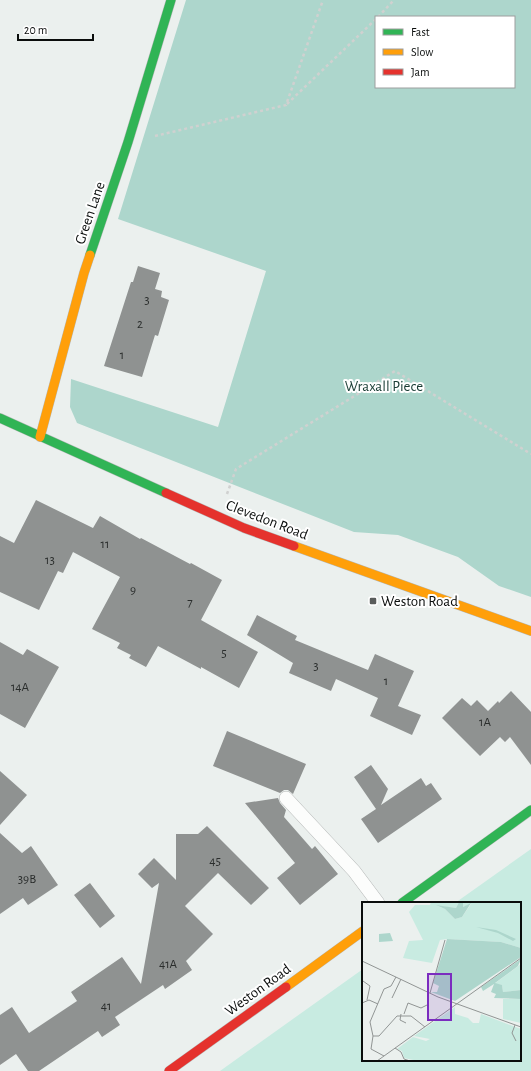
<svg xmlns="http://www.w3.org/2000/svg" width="531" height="1071" font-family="'Alegreya Sans',sans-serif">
	<rect width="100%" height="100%" fill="#ebf0ee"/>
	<path fill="#c8ebe1" d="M531 849V1071H220L363 969V1060H520V903H455Z"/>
	<path fill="#add6cc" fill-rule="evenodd" d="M186 0H531V597L499 586 458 557 398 535 354 532 77 423 70 407 71 379 218 427 266 271 118 219ZM376 17H514V87H376Z"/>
	<path fill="#8f9291" d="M138 266 160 273 155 289 162 291 161 297 169 300 158 336 155 335 142 377 104 366 131 282H133Z
		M36 500 93 528 100 516 140 539 141 538 190 564 191 563 222 580 201 620 258 652 239 688 201 667V669L158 646 146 667 129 658 131 655 117 648 120 643 92 629 120 577 73 552 63 573 58 571 39 610 0 592V536L14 543Z
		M257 615 297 636 295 640 368 670 375 654 414 671 398 706 421 715 412 735 370 716 378 698 336 679 331 691 289 673 293 663 247 635Z
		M0 642 23 655 27 649 59 667 25 728 0 714Z
		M511 691 531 712V765L510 737 505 742 500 737 480 756 442 718 462 698 471 706 477 700 488 711 498 701 499 703Z
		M227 731 306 764 293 794 288 790H284L280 793 213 766Z
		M371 765 388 789 381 805 421 778 426 786 431 783 442 799 378 843 361 819 376 809 354 777Z
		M0 771 27 795 0 825Z
		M278 798 280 803 286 810 284 817 312 849 315 846 338 874 300 905 277 878 295 863 245 803Z
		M207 826 269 888 251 905 218 873 185 906 213 934 186 961 192 970 165 989 163 985 115 1017 120 1025 102 1037 98 1031 39 1071H28L16 1054 0 1065V1015L12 1007 29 1033 77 1001 71 992 122 957 141 984 159 883 152 888 138 874 154 858 176 880V834H198Z
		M0 833 22 853 31 846 58 885 28 905 23 898 0 914Z
		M90 883 115 916 100 928 74 895Z"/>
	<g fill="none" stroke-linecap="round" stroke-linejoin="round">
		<defs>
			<path id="lane" d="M286 798 354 871 378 903"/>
			<path id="fast" d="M90 255 128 142 171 0
				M0 418 166 493
				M402 903 531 810"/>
			<path id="slow" d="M40 437 84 273 90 255
				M294 546 531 631
				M286 987 363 931"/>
			<path id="jam" d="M166 493 244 528 294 546
				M169 1071 286 987"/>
		</defs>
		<use href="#lane" stroke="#b6b9b8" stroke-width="14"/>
		<use href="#fast" stroke="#b6b9b8" stroke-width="10"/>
		<use href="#slow" stroke="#b6b9b8" stroke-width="10"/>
		<use href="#jam" stroke="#b6b9b8" stroke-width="10"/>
		<path stroke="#d0d1d0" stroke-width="2.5" stroke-dasharray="3 3" stroke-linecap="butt" d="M378 17 394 0
			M287 104 376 19
			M155 136 286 105 323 0
			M227 494 236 469 395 371 531 454"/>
		<use href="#lane" stroke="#fcfdfc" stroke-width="13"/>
		<use href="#fast" stroke="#30b455" stroke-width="9"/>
		<use href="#slow" stroke="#ff9f0a" stroke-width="9"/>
		<use href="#jam" stroke="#e5322d" stroke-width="9"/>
	</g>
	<rect fill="#595c5b" stroke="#fff" stroke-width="1.5" x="369" y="597" width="8" height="8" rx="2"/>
	<g text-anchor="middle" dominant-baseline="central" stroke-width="4" stroke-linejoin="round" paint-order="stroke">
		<g font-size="13" fill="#2b2e2d">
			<text x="147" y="300">3</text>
			<text x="140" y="324">2</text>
			<text x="122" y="355">1</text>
			<text x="105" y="544">11</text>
			<text x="50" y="560">13</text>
			<text x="133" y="590">9</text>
			<text x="190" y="602">7</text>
			<text x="224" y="653">5</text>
			<text x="316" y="666">3</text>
			<text x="386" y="681">1</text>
			<text x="20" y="687">14A</text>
			<text x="485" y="722">1A</text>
			<text x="215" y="861">45</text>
			<text x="27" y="879">39B</text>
			<text x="168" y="964">41A</text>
			<text x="106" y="1006">41</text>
		</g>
		<g font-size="15" fill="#0a0d0c" stroke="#fff">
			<text transform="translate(90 213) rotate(-71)">Green Lane</text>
			<text transform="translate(267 520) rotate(21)">Clevedon Road</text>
			<text transform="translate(258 990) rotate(-36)">Weston Road</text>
		</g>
		<g font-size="15" fill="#1a3d35" stroke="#fff">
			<text x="384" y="386">Wraxall Piece</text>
		</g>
		<g font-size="15" fill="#0a0d0c" stroke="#fff" text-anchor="start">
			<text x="381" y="601">Weston Road</text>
		</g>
	</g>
	<g transform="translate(362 902)">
		<rect width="159" height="159" fill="#ebf0ee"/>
		<path d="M69 0H97L94 6 76 4 83 7 93 17 100 15 109 2 101 5V0H159V46L139 40 85 37 78 38 70 61 41 56 47 39 61 38 47 10 53 3H68ZM159 62V88L141 90 140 83 132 82ZM141 97H159V121L141 117ZM93 105V112L106 116 111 121H117L119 112 159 127V159H56L42 156 40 149 35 147 51 135 64 139 68 137 52 134Z" fill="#c8ebe1"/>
		<path d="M97 0H101V5L109 1 100 15 93 17 83 7 74 3 94 6ZM114 25 134 28 154 37 151 39 136 31ZM28 31 31 39 17 40V32ZM85 37 139 40 159 46V55L93 99 69 90H75L77 84 71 81ZM159 57 156 64 133 81 140 83 141 90 159 88V97L132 96 134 92 129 90 132 82 121 89 119 85Z" fill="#add6cc"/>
		<path fill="none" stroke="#919594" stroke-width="1" d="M0 59 76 95 159 125M1 79 8 84 5 98M68 91 83 38M30 96 39 77M0 101 7 98 16 102M39 112 38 118 44 121M42 112 46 101 59 106 65 103M153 123 150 131 154 139M11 134 8 120 22 87 29 84 34 75M33 146 39 150 42 157 48 159M22 154 9 147 11 134H17L35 114H49L63 125M15 159 159 56"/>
		<path fill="#7b2cbf" fill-opacity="0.15" stroke="#7b2cbf" stroke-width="2" d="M66 72H89V118H66Z"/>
		<rect width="159" height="159" fill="none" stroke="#0a0d0c" stroke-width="2"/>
	</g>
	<rect x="375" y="16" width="140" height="72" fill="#ffffff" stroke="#9d9e9e"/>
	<rect x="383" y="29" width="20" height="6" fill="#30b455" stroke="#9d9e9e"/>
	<text x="411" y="36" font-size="12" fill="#0a0d0c">Fast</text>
	<rect x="383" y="49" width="20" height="6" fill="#ff9f0a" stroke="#9d9e9e"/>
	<text x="411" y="56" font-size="12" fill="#0a0d0c">Slow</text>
	<rect x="383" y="69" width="20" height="6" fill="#e5322d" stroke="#9d9e9e"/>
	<text x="411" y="76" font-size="12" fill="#0a0d0c">Jam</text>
	<path d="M18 34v6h75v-6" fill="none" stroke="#0a0d0c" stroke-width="2"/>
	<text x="24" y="34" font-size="12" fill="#0a0d0c" stroke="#ffffff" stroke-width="3" paint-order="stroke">20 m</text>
</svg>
